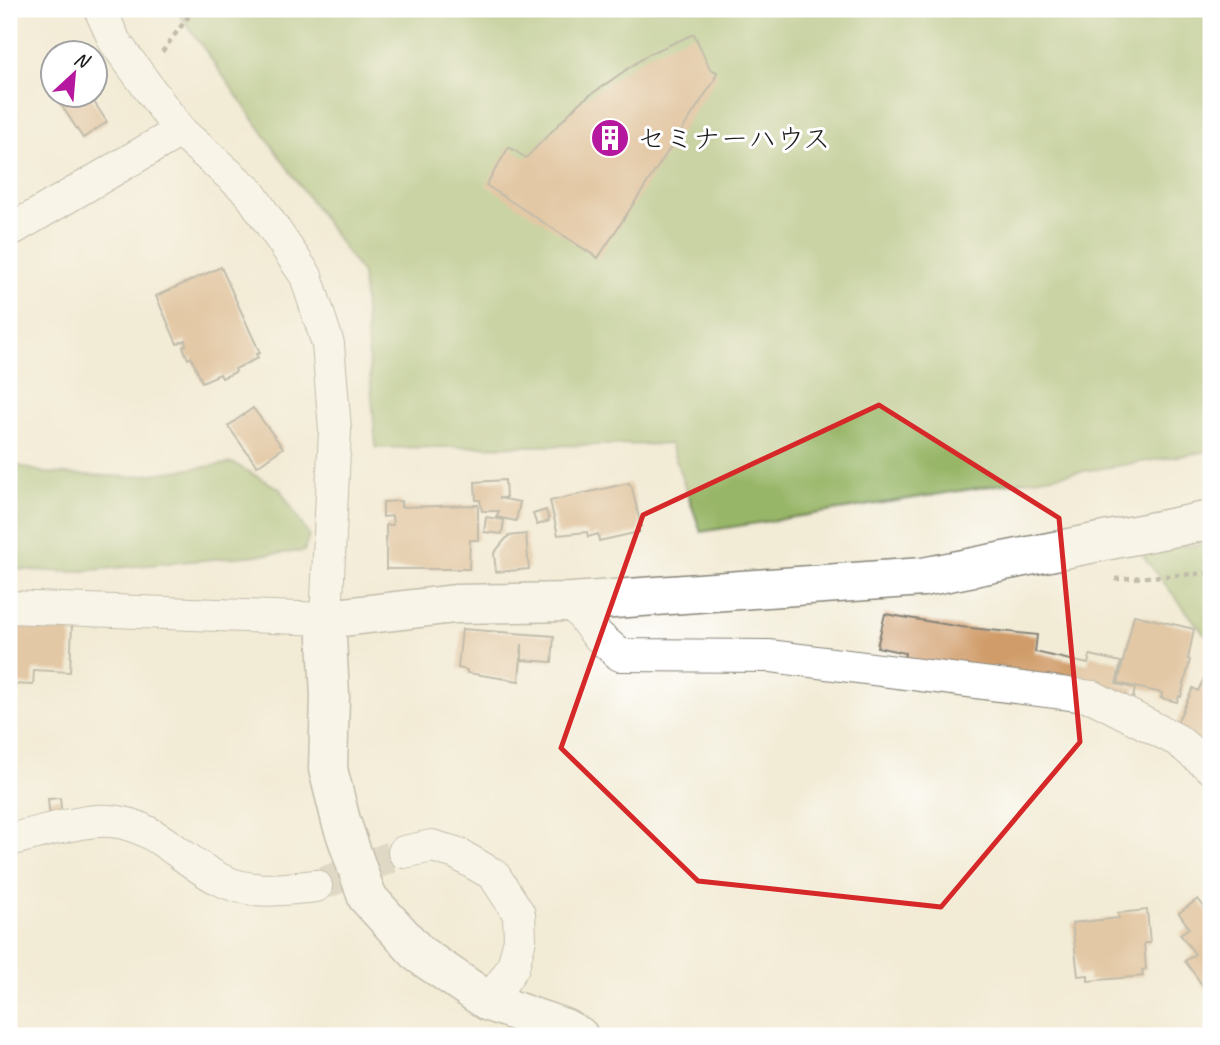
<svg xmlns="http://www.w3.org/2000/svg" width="1220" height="1045" font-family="Caveat,'Klee One',sans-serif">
	<rect width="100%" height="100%" fill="#fff"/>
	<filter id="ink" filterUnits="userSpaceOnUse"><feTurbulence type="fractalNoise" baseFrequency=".0143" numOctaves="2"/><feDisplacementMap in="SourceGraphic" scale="14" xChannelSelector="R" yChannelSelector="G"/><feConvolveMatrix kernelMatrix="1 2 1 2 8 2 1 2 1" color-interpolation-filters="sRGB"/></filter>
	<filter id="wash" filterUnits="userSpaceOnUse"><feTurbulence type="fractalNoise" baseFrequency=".00686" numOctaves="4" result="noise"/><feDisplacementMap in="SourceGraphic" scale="28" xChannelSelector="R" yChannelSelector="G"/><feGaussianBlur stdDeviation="1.57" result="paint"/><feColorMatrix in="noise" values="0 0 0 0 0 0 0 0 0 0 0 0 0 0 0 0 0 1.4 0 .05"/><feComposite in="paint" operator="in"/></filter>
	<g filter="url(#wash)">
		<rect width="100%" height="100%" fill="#f2ebd5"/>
		<path fill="#98b668" stroke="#5a6942" stroke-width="2" d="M176 9H1211V451L701 532 670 444 376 448 362 274Z
			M9 463 45 473 130 477 233 463 280 489 309 536 304 551 71 572 9 569Z
			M1211 544V639L1204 634 1137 548Z"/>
		<g id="blocks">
			<path fill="#d09d6a" d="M694 34 710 69 717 72 714 81 598 258 486 185 509 147 526 158 580 102 649 54Z
				M54 94H89L107 122 83 138Z
				M221 267 260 353 256 354 258 358 235 369 236 372 222 378 220 374 202 382 191 357 188 359 183 347 186 345 185 340 177 344 156 296Z
				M253 408 283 448 257 466 228 426Z
				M505 480 506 498H499L520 502 516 521 496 517 499 511H482L480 500H476L475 482Z
				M629 483 632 488 641 526 638 527 639 532 599 541 598 534 588 537 587 532 558 535 550 501Z
				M401 501V507L478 505V540H470L469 569H386V525H393L392 516 383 517V502Z
				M546 510 549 521 537 525 533 514Z
				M486 517 504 520 502 534 484 532Z
				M526 534 529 569 496 572 494 553 508 536Z
				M885 614 961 627 1037 635 1035 652 1088 664 1090 655 1121 662 1116 684 1135 688 1130 714 902 671 905 653 877 647Z
				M1134 615 1194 629 1188 659 1190 660 1181 697 1179 696 1177 702 1161 698 1162 693 1118 683Z
				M14 618 72 625 70 672 34 670 33 685 9 684V624H13Z
				M462 629 554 636 552 662 522 660V644L519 681 467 673V670L458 668Z
				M1205 676 1211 679V761L1168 742 1193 688 1198 691Z
				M60 798 62 817 50 819 48 799Z
				M1198 899 1208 912 1211 910V997L1185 961 1195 954 1180 934 1189 928 1179 913Z
				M1147 910 1150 943H1144L1146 969 1142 970 1143 976 1088 981V975L1078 976 1072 923 1119 918 1118 913Z"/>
		</g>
	</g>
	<g filter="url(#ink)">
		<use href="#blocks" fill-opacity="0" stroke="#878478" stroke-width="2"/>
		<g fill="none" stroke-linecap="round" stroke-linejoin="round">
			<path stroke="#c7c2b0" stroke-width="32" stroke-dasharray="32 16" stroke-linecap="butt" d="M316 886 404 852"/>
			<defs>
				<path id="street" d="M9 231 180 131
					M572 602 597 635 620 655 770 656 1093 697 1177 740 1211 768
					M9 607 326 619 335 430 328 344 306 276 249 192 180 131 115 42 100 9
					M9 840C35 834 83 819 109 821 154 823 183 862 221 880 253 895 283 889 316 886
					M404 852 432 846 456 853 494 875 519 914 520 939 513 967 489 1002"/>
				<path id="secondary" d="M579 1036 564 1028 489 1002 419 954 367 897 341 821 328 769 330 696 326 619 455 604 572 602 923 577 1211 520"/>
			</defs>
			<use href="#street" stroke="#878478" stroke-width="34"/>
			<use href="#secondary" stroke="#878478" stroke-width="41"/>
			<path stroke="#878478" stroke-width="4.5" stroke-dasharray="5 5" stroke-linecap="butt" d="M162 52 194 9
				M1115 579 1211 573"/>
			<use href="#street" stroke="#fff" stroke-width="32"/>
			<use href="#secondary" stroke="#fff" stroke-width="38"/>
		</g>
	</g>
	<path d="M0 0H1220V1045H0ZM879 405 1059 518 1080 742 941 907 698 881 561 748 643 515Z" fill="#f2ebd5" fill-opacity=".55" fill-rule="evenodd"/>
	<path fill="none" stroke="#d62828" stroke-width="5" stroke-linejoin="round" d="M879 405 1059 518 1080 742 941 907 698 881 561 748 643 515Z"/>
	<defs>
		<symbol id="building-disc" viewBox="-11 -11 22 22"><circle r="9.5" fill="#b5179e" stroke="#fff"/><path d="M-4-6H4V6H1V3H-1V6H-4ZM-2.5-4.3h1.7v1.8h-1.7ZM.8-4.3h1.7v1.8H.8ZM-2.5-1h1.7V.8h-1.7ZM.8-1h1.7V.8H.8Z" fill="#fff"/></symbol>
	</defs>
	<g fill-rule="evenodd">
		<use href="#building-disc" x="588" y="116" width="44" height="44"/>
	</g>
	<g text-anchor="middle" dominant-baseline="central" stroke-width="6" stroke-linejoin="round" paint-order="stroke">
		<g font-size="28" fill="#1c1c1c" stroke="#fff" text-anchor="start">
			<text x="637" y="138">セミナーハウス</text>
		</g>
	</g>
	<rect width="1220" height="1045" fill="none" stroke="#fff" stroke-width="35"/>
	<g transform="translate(74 74) rotate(26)"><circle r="33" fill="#ffffff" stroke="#a4a4a4" stroke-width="2"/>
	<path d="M0-5L12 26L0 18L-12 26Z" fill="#b5179e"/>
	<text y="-10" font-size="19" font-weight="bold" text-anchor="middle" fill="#1c1c1c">N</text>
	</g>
</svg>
